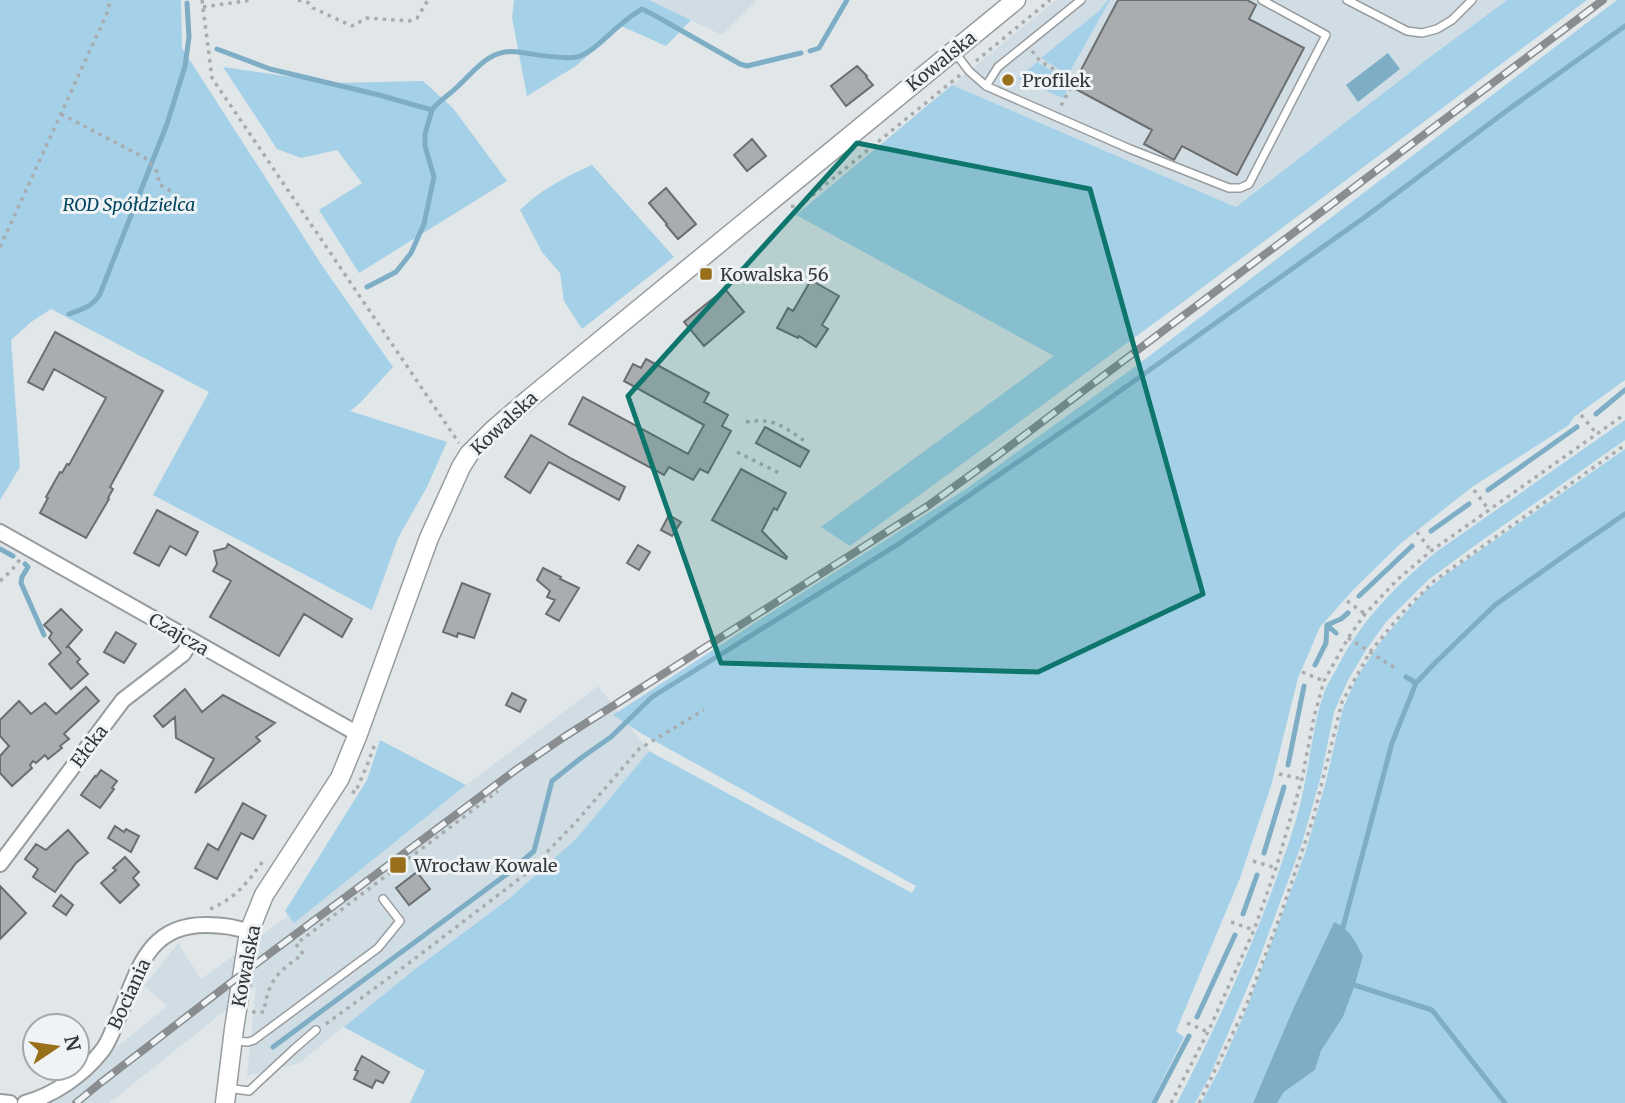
<svg xmlns="http://www.w3.org/2000/svg" width="1625" height="1103" font-family="Merriweather,serif">
	<rect width="100%" height="100%" fill="#e1e6e8"/>
	<path fill="#d1dde4" d="M649 0H757L722 35Z
		M1056 0H1507L1426 60 1236 207 952 85Z
		M598 686 649 751 577 838 511 897 415 969 299 1063 247 1076 256 986 109 1103H49L167 1006 144 986 178 943 201 979 288 916 294 922 466 785Z"/>
	<path fill="#a5d1e8" d="M0 0H181L182 48 323 267 393 367 360 403 350 411 447 442 427 487 398 538 372 610 153 495 209 392 51 309 31 322 11 340 20 467 0 500Z
		M514 0H649L691 20 666 46 621 26 576 66 527 96 512 18Z
		M1108 0H1110L1068 75 1041 58 1099 11Z
		M1507 0H1587L1183 302 850 546 821 527 1054 356 796 215 952 85 1236 207 1426 60Z
		M1617 0H1625V380L1574 417 1569 425 1472 487 1400 544 1354 589 1320 627 1298 678 1271 786 1240 878 1176 1031 1184 1037 1151 1103H410L425 1071 344 1027 415 969 511 897 577 838 649 751 912 893 916 886 644 735 613 715 756 622 966 489 1140 363Z
		M1037 62 1071 82 1063 98 1018 79Z
		M223 67 335 83 423 81 453 108 507 181 359 273 319 210 362 183 337 150 301 158 277 149Z
		M592 165 674 257 582 329 564 301 560 273 542 252 520 210C540 190 567 176 592 165Z
		M1625 420V440L1477 544 1428 580 1386 622 1366 650 1348 680 1334 712 1321 776 1302 843 1257 965 1209 1078 1195 1103H1177C1216 1027 1252 949 1280 868 1289 842 1299 814 1304 787 1311 754 1314 718 1326 688 1330 679 1335 672 1339 664 1364 617 1396 586 1436 552Z
		M1625 449V1103H1277L1284 1092 1315 1070 1321 1051 1343 1017 1355 985 1363 956 1334 922 1293 1009 1253 1103H1201L1219 1070 1246 1010 1305 853 1325 785 1343 708 1357 677 1381 641 1423 593 1448 573Z
		M380 740 466 785 294 923 285 911 367 780Z"/>
	<path fill="#7eaec6" d="M1388 53 1400 69 1358 102 1346 85Z
		M1334 922C1350 929 1355 941 1363 956L1355 985 1343 1017 1321 1051 1315 1070 1284 1092 1277 1103H1253L1293 1009Z"/>
	<g fill="none" stroke-linecap="round" stroke-linejoin="round">
		<path stroke="#7eaec6" stroke-width="5" d="M217 49 270 69 379 95 432 110C438 101 448 96 456 88 475 71 489 48 518 52 534 54 562 60 577 57 593 53 610 32 624 22 629 17 636 13 642 9L654 15 740 64 747 66 801 53
			M810 51 819 48 847 0
			M367 287 396 272 411 253 424 224 434 177 425 146V134L432 110
			M69 314C83 309 92 307 100 294L167 124 185 66 189 37 187 3
			M1596 414 1625 390
			M1488 490 1577 427
			M1431 531 1469 504
			M0 549 13 556
			M25 564 28 567 22 577 21 583 44 635
			M1359 596 1412 546
			M1327 625 1341 619 1348 613
			M1327 625 1336 633
			M1315 665 1326 643 1327 625
			M1406 677 1416 683
			M1288 765 1304 686
			M1264 853 1284 787
			M1243 914 1257 875
			M1342 931 1392 743 1416 683 1435 663 1495 605 1571 551 1625 514
			M1351 984 1432 1010 1505 1103
			M1197 1017 1235 935
			M273 1047 507 874 534 851 552 781 581 758 611 737 652 697 897 545 1089 413 1365 217 1509 109 1625 26
			M1154 1103 1189 1036"/>
	</g>
	<path fill="#a9adaf" stroke="#6a6e70" stroke-width="2" d="M1118 0H1247L1256 5 1249 19 1304 48 1237 175 1182 146 1174 160 1144 144 1152 130 1072 87Z
		M857 66 867 76 866 77 873 85 846 106 831 86Z
		M752 139 766 156 747 171 734 155Z
		M666 188 696 224 678 239 666 225 667 224 649 203Z
		M811 280 839 296 822 325 828 329 816 347 799 336 798 338 777 328 788 308 793 311Z
		M725 289 744 312 704 346 684 322Z
		M55 332 163 391 110 487 113 489 108 498 109 499 86 538 40 513 48 498 46 497 60 472 62 473 67 464 69 465 106 398 54 369 43 390 28 382Z
		M646 359 709 393 704 402 728 415 722 426 731 431 708 473 700 469 693 480 669 467 664 475 569 424 583 397 688 454 704 425 624 381 633 364 641 368Z
		M765 427 809 451 800 467 756 443Z
		M531 435 572 459 625 487 619 500 549 462 530 493 505 477Z
		M741 469 786 493 777 510 774 508 762 531 787 557 786 559 712 520Z
		M157 510 198 532 186 555 170 546 159 566 134 553Z
		M669 515 681 522 672 536 661 530Z
		M228 544 352 619 342 637 304 614 279 656 210 617 231 581 213 571 217 564 214 551 226 548Z
		M638 545 650 552 639 570 627 563Z
		M543 568 561 577 560 579 579 588 559 621 546 614 555 600 547 597 550 591 537 580Z
		M462 583 490 594 474 638 458 633 457 637 443 632Z
		M61 609 82 630 66 648 68 646 80 659 77 662 88 674 71 689 49 664 61 653 49 638 52 633 44 625Z
		M116 632 136 644 124 663 104 652Z
		M86 687 99 701 69 729 64 734 69 739 60 746 62 748 48 759 45 755 36 763 33 761 30 765 32 768 12 786 0 773V756L9 746 0 736V720L19 701 31 714 45 703 56 714Z
		M185 689 202 712 223 695 275 723 256 737 260 741 195 793 214 759 176 738 175 717 163 727 154 716Z
		M512 693 526 700 520 712 506 705Z
		M101 770 117 781 112 788 114 789 100 808 81 795 95 776 96 777Z
		M243 803 266 816 253 839 241 833 217 879 195 868 208 844 218 850Z
		M115 826 124 832 126 829 139 836 131 852 108 838Z
		M68 830 88 853 76 863 55 892 33 877 38 869 25 859 36 844 46 850Z
		M125 857 139 872 133 878 139 885 120 903 101 883 116 870 113 868Z
		M417 872 430 889 409 905 396 888Z
		M0 886 26 913 0 939Z
		M61 895 73 905 66 915 53 906Z
		M362 1056 389 1072 383 1083 376 1080 372 1088 354 1079 358 1071 355 1070Z"/>
	<g fill="none" stroke-linecap="round" stroke-linejoin="round">
		<defs>
			<path id="service" d="M1347 0 1407 31 1422 33 1437 29 1452 20 1472 0
				M954 51 969 71 986 86 1130 149 1229 188H1240L1249 184 1326 35 1262 0
				M986 86 998 67 1081 0
				M234 1041 248 1042 254 1040 378 948 400 921 383 899
				M227 1088 249 1091 294 1049 316 1030"/>
			<path id="minor" d="M0 532 358 734
				M0 864 123 700 183 654 191 641
				M0 1102 10 1103
				M25 1103C54 1095 83 1075 101 1052 109 1043 113 1029 118 1018 138 973 146 924 207 925 221 925 236 927 249 932"/>
			<path id="tertiary" d="M225 1103 234 1029 249 932 264 895 340 778 358 734 429 538 461 467 469 454 493 430 529 399 1016 0"/>
		</defs>
		<use href="#service" stroke="#989c9f" stroke-width="10"/>
		<use href="#minor" stroke="#989c9f" stroke-width="18"/>
		<use href="#tertiary" stroke="#989c9f" stroke-width="21"/>
		<path stroke="#a8acae" stroke-width="3.5" stroke-dasharray="3.5 5" stroke-linecap="butt" d="M202 0 212 78 459 443
			M298 0 309 3 313 8 352 26 367 18 409 21 417 18 428 0
			M203 7 252 0
			M1032 51 1040 61 1074 81 1061 106
			M976 61 1050 0
			M61 114 147 159 158 173 159 184 196 207
			M791 206 798 207 960 75
			M0 247 108 11 110 0
			M1581 415 1597 434
			M746 422C776 417 784 428 808 443
			M737 452 779 473
			M1474 490 1489 510
			M1417 532 1431 551
			M0 581 12 570 21 558
			M1347 601 1365 614
			M1348 638 1395 668
			M1302 672 1324 681
			M1279 774 1302 779
			M352 791 355 793 368 763 376 741
			M1253 861 1276 868
			M210 909C236 898 247 883 263 861
			M1231 922 1254 930
			M252 1012H264C268 980 278 972 303 954L296 944 498 791
			M1187 1023 1208 1032
			M326 1024 409 963 527 873 576 822 639 749 704 710
			M1171 1103 1208 1032 1254 930 1276 868 1302 779 1314 717 1324 681 1348 638 1365 614 1397 580 1431 551 1625 414
			M1199 1103 1246 1006 1282 911 1313 819 1342 702 1370 652 1404 611 1434 581 1625 445"/>
		<use href="#service" stroke="#fff" stroke-width="7"/>
		<use href="#minor" stroke="#fff" stroke-width="14"/>
		<use href="#tertiary" stroke="#fff" stroke-width="18"/>
		<defs>
			<path id="rail" d="M76 1103 99 1084 229 984 517 769 564 737 929 505 998 455 1603 0"/>
		</defs>
		<use href="#rail" stroke="#8a8d8f" stroke-width="8"/>
		<use href="#rail" stroke="#eff3f6" stroke-width="5" stroke-dasharray="16" stroke-linecap="butt"/>
	</g>
	<path fill="#0f766e" fill-opacity="0.2" stroke="#0f766e" stroke-width="5" stroke-linejoin="round" d="M857 143 1090 189 1203 594 1038 672 721 663 628 396Z"/>
	<g fill="#98701b" stroke="#eff3f6" stroke-width="2.5">
		<circle cx="1008" cy="80" r="7"/>
		<rect x="699" y="267" width="14" height="14" rx="3.5"/>
		<rect x="389" y="856" width="18" height="18" rx="3.5"/>
	</g>
	<g text-anchor="middle" dominant-baseline="central" stroke-width="6" stroke-linejoin="round" paint-order="stroke">
		<g font-size="18" fill="#353738" stroke="#eff3f6">
			<text transform="translate(941 61) rotate(-39)">Kowalska</text>
			<text transform="translate(504 423) rotate(-43)">Kowalska</text>
			<text transform="translate(179 634) rotate(30)">Czajcza</text>
			<text transform="translate(89 746) rotate(-53)">Ełcka</text>
			<text transform="translate(246 966) rotate(-79)">Kowalska</text>
			<text transform="translate(129 994) rotate(-65)">Bociania</text>
		</g>
		<g font-size="18" fill="#353738" stroke="#eff3f6" text-anchor="start">
			<text x="1022" y="80">Profilek</text>
			<text x="720" y="274">Kowalska 56</text>
			<text x="414" y="865">Wrocław Kowale</text>
		</g>
		<g font-size="18" font-style="italic" fill="#02465f" stroke="#eff3f6">
			<text x="129" y="204">ROD Spółdzielca</text>
		</g>
	</g>
	<g transform="translate(56 1047) rotate(77)"><circle r="33" fill="#eff3f6" stroke="#a5a8aa" stroke-width="2"/>
	<path d="M0-5L12 26L0 18L-12 26Z" fill="#98701b"/>
	<text y="-10" font-size="19" font-weight="bold" text-anchor="middle" fill="#353738">N</text>
	</g>
</svg>
